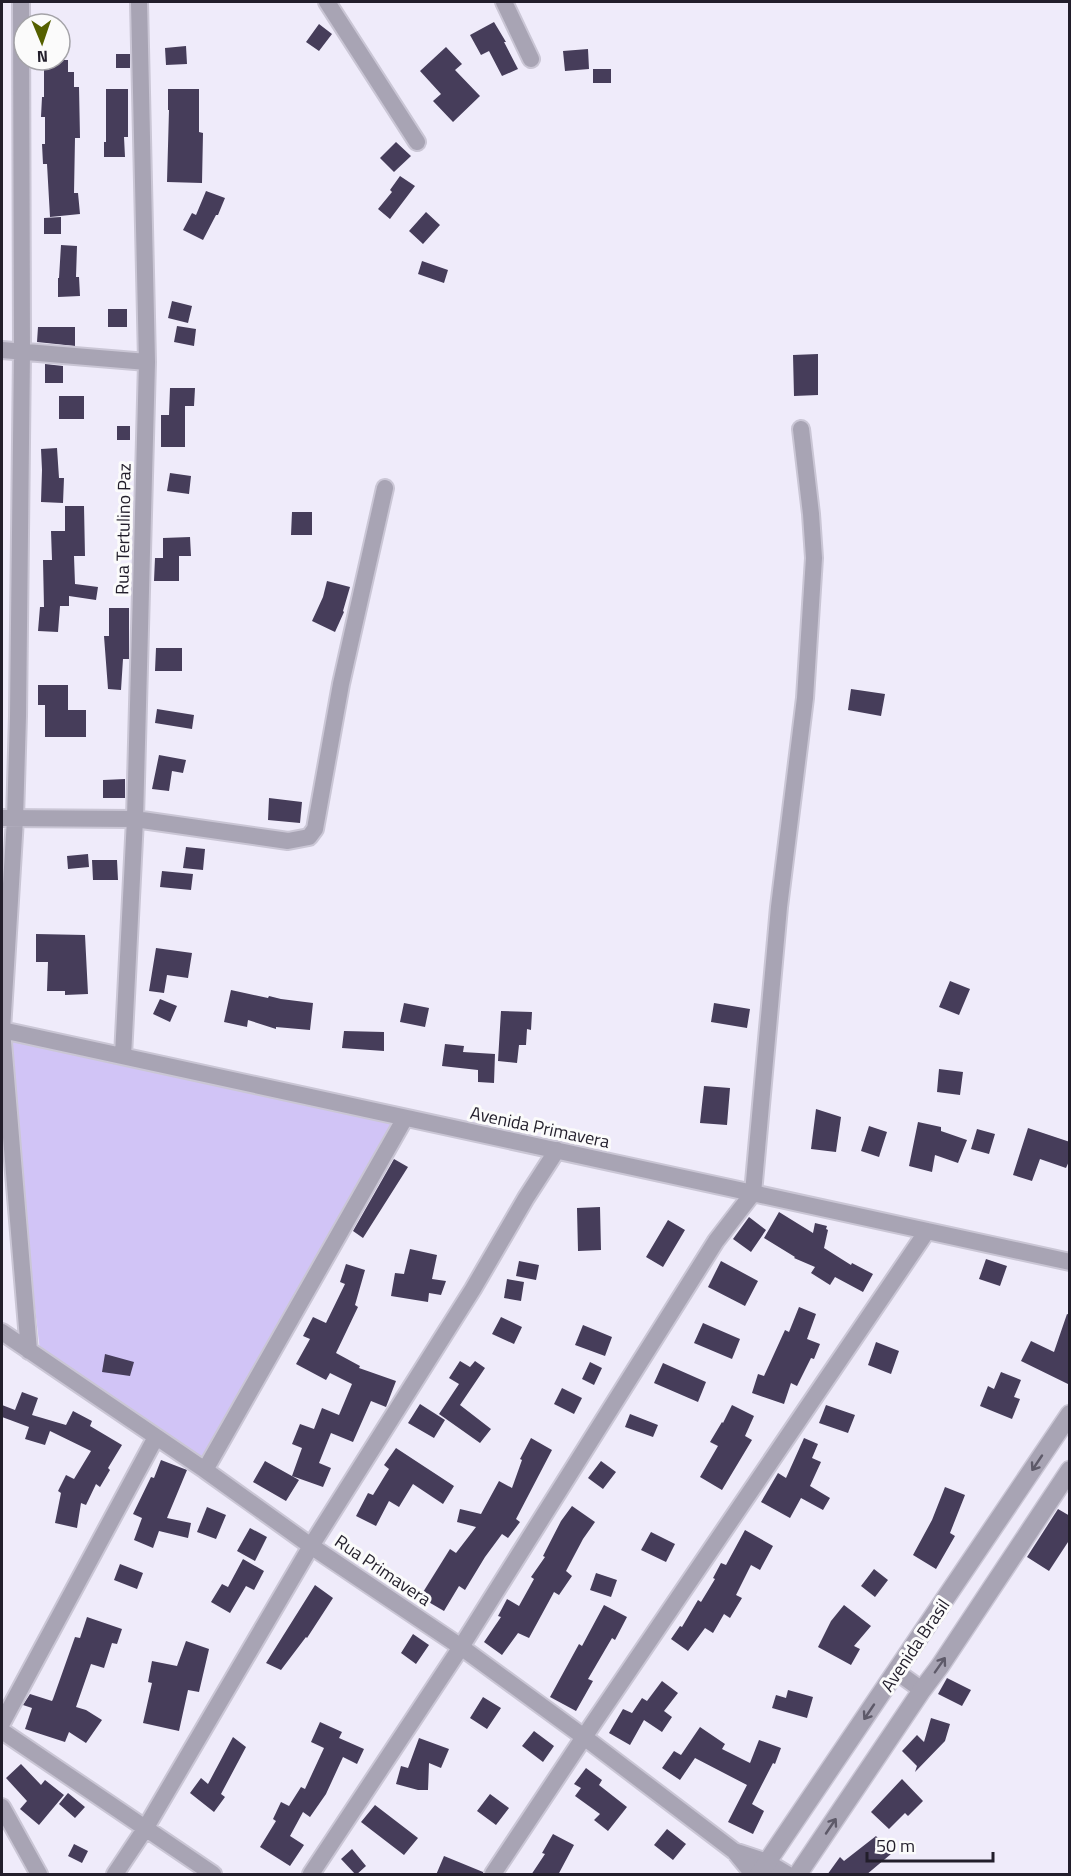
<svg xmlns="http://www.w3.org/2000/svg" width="1071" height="1876" font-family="'Titillium Web',sans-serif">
	<rect width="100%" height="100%" fill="#efebfa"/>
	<path fill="#d1c4f6" d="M2 1030 405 1118 205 1470 41 1359Z"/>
	<path fill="#463d5a" d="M494 22 506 42H504L518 69 502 76 489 51 481 55 470 35Z
		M319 24 332 34 319 51 306 42Z
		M186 46 187 64 166 65 165 48Z
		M446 47 462 64 455 70 480 96 453 122 433 101 441 94 420 71Z
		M588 49 589 69 565 71 563 51Z
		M116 54H130V68H116Z
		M44 60H68V72H74V87H79L80 138H75L74 193H78L80 214 50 217 47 164H43L42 144H45V117H41L42 97H44Z
		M593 69H611V83H593Z
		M106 89H128V137H124L125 157H104V142H106Z
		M168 89H199V132L203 133 202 183 167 182 169 110H168Z
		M396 142 411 156 394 172 380 158Z
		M400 176 415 186 390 219 378 209 392 192 390 190Z
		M206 191 225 198 218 215H216L203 240 183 230 192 213 196 215Z
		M426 212 440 225 423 244 409 231Z
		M61 217V234H44V218Z
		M61 245 77 246 76 277H79L80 296 58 297V278H59Z
		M422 261 448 270 444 283 418 274Z
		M172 301 192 306 188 323 168 318Z
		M108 309H127V327H108Z
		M177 326 196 329 194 346 174 342Z
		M38 327H75V346L37 342Z
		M818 354V395L794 396 793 355Z
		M45 364 63 366V383H45Z
		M170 388H195L194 406H185V447H161V415H169Z
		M59 396H84V419H59Z
		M117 426H130V440H117Z
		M57 448 59 478H64L63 503 41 502 42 470 41 449Z
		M170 473 191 476 189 494 167 491Z
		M65 506H84L85 556H74L75 584 98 587 96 600 69 596V606H60L58 632 38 631 40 607H44L43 560H52L51 531H65Z
		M292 512H312V535H291Z
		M190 537 191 556H179V581H154L155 558H163V538Z
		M327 581 350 587 343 611 344 612 335 632 312 621 323 597Z
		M109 608H129V659H123L121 690 108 689 104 636H109Z
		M156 648H182V671H155Z
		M38 685H68V710H86V737H45V705H38Z
		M851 689 885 694 881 716 848 710Z
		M157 709 194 715 192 729 155 723Z
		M159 755 186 760 183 773 172 771 169 791 152 789Z
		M125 779V798H103V780Z
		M269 798 302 802 300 823 268 820Z
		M186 847 205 849 203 870 183 868Z
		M88 854 89 867 68 869 67 856Z
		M92 860H117L118 880H93Z
		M162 871 193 874 191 890 160 887Z
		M36 934 85 935 88 994 65 995V991H47L48 962H36Z
		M156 948 192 953 188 978 167 975 164 993 149 991Z
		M950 981 970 989 959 1015 939 1007Z
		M231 990 268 998 269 996 281 999 313 1003 310 1030 276 1027V1029L248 1020 247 1027 224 1022Z
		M160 999 177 1006 170 1022 153 1014Z
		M404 1003 429 1008 425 1027 400 1022Z
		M714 1003 750 1009 747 1028 711 1022Z
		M501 1011 532 1012 531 1030 527 1029 526 1045H519L517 1063 498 1061Z
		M344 1031 384 1032V1051L342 1048Z
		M445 1044 464 1046 463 1052 495 1054 494 1083 478 1082V1070L442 1066Z
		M939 1069 963 1072 960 1095 937 1092Z
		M704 1086 730 1088 727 1125 700 1123Z
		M816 1109 841 1117 836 1152 811 1149Z
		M918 1122 941 1127V1131L967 1140 958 1163 935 1155 932 1172 909 1166Z
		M869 1126 887 1132 879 1157 861 1151Z
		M1028 1128 1070 1142V1159L1066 1168 1040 1159 1032 1181 1013 1175Z
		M977 1129 995 1134 989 1154 971 1149Z
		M394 1159 408 1167 363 1238 353 1231Z
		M600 1207 601 1250 578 1251 577 1208Z
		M779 1212 813 1233 815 1223 827 1226 826 1229 828 1230 824 1248 851 1265 852 1263 873 1274 863 1292 835 1277 830 1285 811 1273 815 1267 794 1258 795 1257 764 1238Z
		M749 1217 766 1230 751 1252 733 1239Z
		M668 1220 685 1230 663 1267 646 1257Z
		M410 1249 437 1255 432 1279 446 1281 441 1295 429 1293 428 1302 391 1296 395 1273 404 1274Z
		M986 1259 1007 1266 1000 1286 979 1279Z
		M519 1261 539 1265 536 1280 516 1276Z
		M721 1261 758 1281 745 1306 708 1287Z
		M346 1264 365 1270 355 1305 358 1307 336 1353 360 1366 359 1368 396 1381 386 1407 371 1401 353 1442 331 1433 319 1463 331 1468 323 1487 292 1476 302 1448 292 1444 300 1424 314 1429 322 1408 339 1415 352 1384 330 1373 326 1380 296 1364 310 1339 303 1336 313 1317 326 1323 345 1284 340 1282Z
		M507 1279 524 1282 521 1301 504 1298Z
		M799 1307 816 1314 807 1339 820 1344 814 1359 811 1358 797 1386 791 1383 784 1404 752 1393 758 1374 764 1376 785 1330 789 1332Z
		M1067 1314 1070 1315V1385L1021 1361 1031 1341 1054 1352Z
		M501 1317 522 1327 514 1344 492 1334Z
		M703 1323 740 1339 732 1359 694 1343Z
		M583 1325 612 1337 605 1356 575 1345Z
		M876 1342 899 1351 891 1374 868 1365Z
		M105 1354 134 1362 130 1376 102 1372Z
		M460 1361 470 1367 475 1361 485 1368 460 1405 491 1429 480 1443 439 1414 459 1384 449 1378Z
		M590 1362 602 1368 594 1385 582 1379Z
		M663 1363 706 1382 698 1402 654 1383Z
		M1001 1372 1021 1380 1014 1397 1020 1399 1012 1419 980 1406 988 1386 994 1389Z
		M562 1388 582 1398 574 1414 554 1404Z
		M22 1392 38 1398 32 1415 66 1425 73 1411 92 1421 90 1426 122 1445 108 1468 110 1470 100 1487 96 1484 86 1505 81 1503 77 1528 55 1523 61 1493 58 1491 66 1475 74 1479 91 1451 50 1431 45 1445 25 1439 29 1427 2 1417V1405L15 1410Z
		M420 1404 445 1420 434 1438 408 1423Z
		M732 1405 754 1416 745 1436 752 1440 722 1490 700 1477 718 1446 710 1442 722 1422 723 1423Z
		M826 1405 855 1415 848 1433 819 1423Z
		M630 1414 658 1425 653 1437 625 1427Z
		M531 1438 552 1450 516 1519 520 1522 508 1538 502 1534 485 1557 465 1590 459 1586 444 1611 420 1597 450 1549 456 1553 476 1527 457 1522 460 1509 481 1514 499 1481 512 1488 522 1460 520 1459Z
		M804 1438 818 1444 812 1458 821 1462 810 1486 830 1498 823 1510 801 1498 790 1518 761 1502 778 1473 786 1478Z
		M396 1448 454 1486 443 1504 413 1484 399 1507 389 1501 376 1526 356 1516 368 1493 373 1495 389 1469 384 1465Z
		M161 1460 187 1470 167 1518 191 1523 188 1538 159 1531 153 1548 134 1540 142 1518 133 1514 151 1477 154 1478Z
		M265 1461 299 1480 286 1501 253 1482Z
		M601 1461 616 1472 603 1489 588 1478Z
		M945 1487 965 1495 950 1533 955 1536 936 1569 913 1555 932 1520Z
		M572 1506 595 1522 583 1539 566 1571 572 1576 559 1595 554 1592 529 1638 518 1633 502 1655 484 1642 501 1617 498 1616 507 1599 519 1606 534 1579 531 1577 545 1557 543 1556 561 1521Z
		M207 1507 226 1515 216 1539 197 1532Z
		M1058 1509 1070 1516V1539L1049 1571 1027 1557Z
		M250 1528 267 1537 255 1561 237 1551Z
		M745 1530 773 1546 760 1570 751 1565 736 1595 742 1598 730 1618 724 1614 713 1633 705 1628 688 1651 671 1639 680 1626 682 1627 698 1600 701 1602 715 1579 713 1578 721 1563 726 1565Z
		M651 1532 675 1544 666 1562 641 1550Z
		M243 1559 264 1571 254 1590 246 1586 230 1613 211 1602 222 1584 228 1587Z
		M120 1564 143 1573 137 1589 114 1580Z
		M874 1569 888 1580 875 1597 861 1586Z
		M596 1573 617 1580 611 1597 590 1590Z
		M315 1585 333 1598 307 1638 306 1637 281 1670 266 1663Z
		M604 1605 627 1617 615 1640 612 1638 588 1679 593 1681 576 1711 550 1697 579 1644 582 1646Z
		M844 1605 871 1626 854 1646 860 1649 851 1665 818 1647 831 1621Z
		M87 1617 122 1629 117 1644 112 1643 104 1668 91 1664 76 1707 86 1710 102 1720 86 1743 69 1732 65 1742 25 1729 32 1708 23 1705 30 1694 52 1701 53 1699 75 1637 80 1638Z
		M413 1634 429 1645 416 1664 401 1653Z
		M186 1641 209 1649 199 1692 188 1690 179 1731 143 1723 152 1683 148 1682 152 1661 177 1666Z
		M947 1678 971 1690 962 1706 938 1694Z
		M662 1681 678 1693 664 1711 672 1717 662 1732 644 1720 630 1745 609 1733 623 1709 632 1713 642 1698 647 1701Z
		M788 1690 813 1697 807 1718 772 1708 776 1695 786 1698Z
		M483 1697 501 1708 487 1729 470 1718Z
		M931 1718 950 1724 945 1741 915 1772 917 1766 902 1751 917 1735 924 1742Z
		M320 1722 342 1732 339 1738 364 1749 357 1764 343 1757 326 1794 310 1817 303 1812 290 1836 304 1845 290 1866 260 1847 276 1821 273 1819 281 1802 289 1806 301 1787 305 1789 324 1748 311 1742Z
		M700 1727 725 1744 722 1749 750 1763 759 1740 781 1748 775 1764 773 1763 752 1804 764 1811 753 1834 728 1822 747 1785 695 1758 680 1780 662 1768 674 1751 681 1755Z
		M534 1731 554 1746 543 1762 522 1746Z
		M233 1737 246 1747 221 1794 225 1797 214 1812 190 1793 201 1778 208 1784Z
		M419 1738 449 1749 441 1768 429 1763 428 1790H418L396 1784 401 1766 408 1768Z
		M21 1764 41 1785 45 1780 64 1795 39 1825 20 1809 27 1801 6 1778Z
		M586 1768 602 1780 599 1785 627 1807 608 1831 594 1820 600 1814 575 1796 581 1788 574 1784Z
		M902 1779 923 1801 908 1816 905 1813 889 1829 871 1812Z
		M68 1793 85 1807 75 1818 59 1804Z
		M490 1794 509 1808 496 1825 477 1811Z
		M375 1805 418 1838 404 1855 361 1822Z
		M667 1829 686 1844 673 1860 654 1845Z
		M553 1834 574 1845 558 1875H531L545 1854 542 1853Z
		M876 1836 891 1854 866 1875H827L840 1857 844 1861Z
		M74 1844 88 1851 82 1863 68 1856Z
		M352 1849 366 1866 356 1875 341 1859Z
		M444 1856 483 1872V1875H436Z"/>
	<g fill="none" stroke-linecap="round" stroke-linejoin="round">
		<defs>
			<path id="minor" d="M21 2 22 351 18 716 15 819 2 1030 29 1351
				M327 2 417 142
				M504 2 531 59
				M2 350 147 362
				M2 818 135 819 288 841 309 837 315 829 341 684 385 488
				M2 1030 1070 1262
				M123 1056 135 819 147 362 139 2
				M2 1332 205 1470 311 1546 461 1647 584 1737 734 1851 753 1874
				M205 1470 405 1118
				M897 1672 922 1690
				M2 1723 156 1437
				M2 1731 213 1874
				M2 1807 39 1874
				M734 1851 767 1862 787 1874
				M115 1874 145 1829 311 1546 473 1289 526 1198 557 1150
				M311 1874 461 1647 716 1241 753 1193 779 907 805 698 814 558 811 514 801 429
				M493 1874 584 1737 927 1231"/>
			<path id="tertiary" d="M759 1874 1070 1414
				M798 1874 922 1690 940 1666 1070 1470"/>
		</defs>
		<use href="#minor" stroke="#cac6d5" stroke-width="20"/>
		<use href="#tertiary" stroke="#cac6d5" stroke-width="21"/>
		<use href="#minor" stroke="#a8a4b4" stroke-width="16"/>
		<use href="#tertiary" stroke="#a8a4b4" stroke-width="18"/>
	</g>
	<defs><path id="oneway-shaft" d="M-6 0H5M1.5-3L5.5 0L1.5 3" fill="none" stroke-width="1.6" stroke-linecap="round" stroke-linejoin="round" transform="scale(1.5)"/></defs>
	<g stroke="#5e5a69">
		<use href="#oneway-shaft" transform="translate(1037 1463) rotate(124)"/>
		<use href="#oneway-shaft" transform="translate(940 1665) rotate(-55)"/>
		<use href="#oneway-shaft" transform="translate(869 1712) rotate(124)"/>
		<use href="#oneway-shaft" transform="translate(831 1826) rotate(-56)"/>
	</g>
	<g text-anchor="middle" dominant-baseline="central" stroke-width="6" stroke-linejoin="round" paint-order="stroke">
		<g font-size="18" fill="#221e2b" stroke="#fbfbfb">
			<text transform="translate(123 529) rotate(-89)">Rua Tertulino Paz</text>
			<text transform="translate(540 1127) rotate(12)">Avenida Primavera</text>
			<text transform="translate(383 1570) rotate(34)">Rua Primavera</text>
			<text transform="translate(915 1645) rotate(-56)">Avenida Brasil</text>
		</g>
	</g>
	<rect width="1071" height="1876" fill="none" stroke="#221e2b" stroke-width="6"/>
	<g transform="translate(42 42) rotate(178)"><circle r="28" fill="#fbfbfb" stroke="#a4a3a8" stroke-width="1.5"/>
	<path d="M0-4.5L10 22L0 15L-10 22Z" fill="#556000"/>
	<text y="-9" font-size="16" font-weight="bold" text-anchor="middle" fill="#221e2b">N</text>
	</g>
	<path d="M867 1852v9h126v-9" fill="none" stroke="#221e2b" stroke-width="3"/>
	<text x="876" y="1852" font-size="18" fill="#221e2b" stroke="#fbfbfb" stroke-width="4.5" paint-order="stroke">50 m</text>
</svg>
